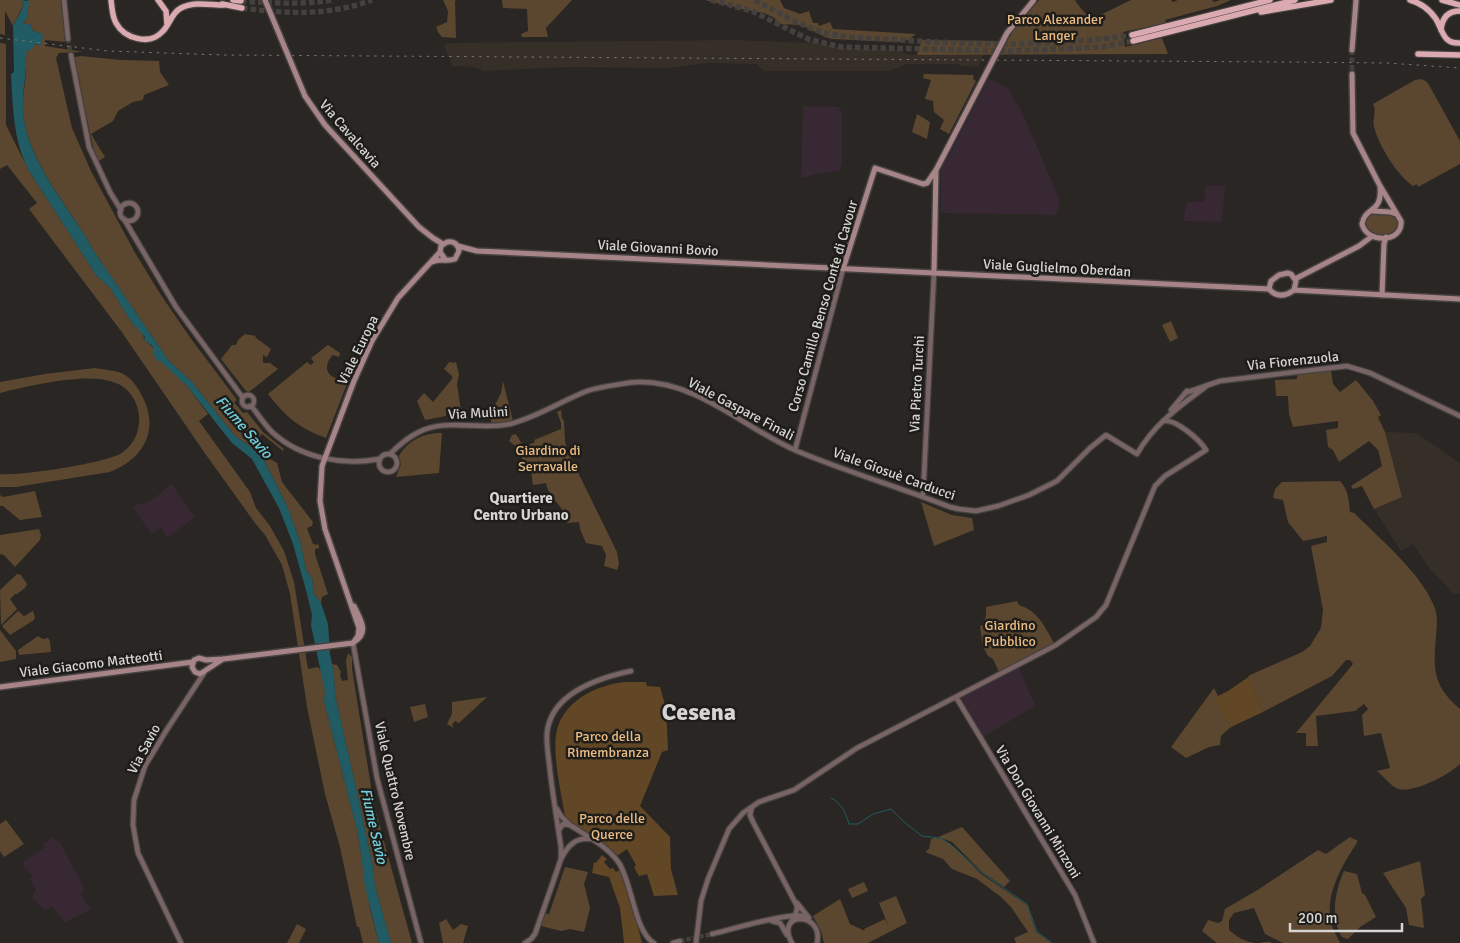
<svg xmlns="http://www.w3.org/2000/svg" width="1460" height="943" font-family="Signika,sans-serif">
	<rect width="100%" height="100%" fill="#292623"/>
	<path fill="#362f28" d="M738 40 807 43 809 41 841 48 898 50 909 55H983L978 67 960 66 958 64H907L890 71H764L757 64 707 63 668 68 570 67 482 71 481 69 472 67 461 66 453 67 444 46 447 43Z
		M1385 432 1416 433 1460 463V593L1454 594 1430 569 1413 544 1401 551 1374 509 1402 497Z"/>
	<path fill="#382833" d="M988 79 998 82 1009 90 1023 114 1058 196 1060 208 1055 215 941 213V169L951 152Z
		M803 106 839 107V110L842 111V161L840 171 826 172 801 178Z
		M1206 185 1225 186 1222 222 1183 221 1187 202 1204 201Z
		M171 483 195 517 168 538 161 528 152 534 133 508 139 503 142 504 152 500 168 487Z
		M1019 667 1035 706 983 737 959 696Z
		M52 838 60 842 85 890 80 893 91 909 65 923 52 906 45 911 32 898 36 889 30 879 33 876 23 866 24 861 44 848 43 844Z"/>
	<path fill="#5b472f" d="M0 0H21L24 4 13 26 5 11V35L0 34Z
		M28 0H61L65 42 45 40V46L83 52 59 53 56 58 72 128 91 171 134 251 159 292 189 336 237 400 234 402 243 413 247 412 263 432 284 449 283 451 262 434 259 437 264 446 263 450 265 456 277 463 282 482 313 522 312 526 307 528 313 544 319 545V548L315 549V554L328 594 322 597 321 603 314 594 312 578 306 570 300 541 287 506 261 454 235 436 192 382 169 361 93 250C69 205 28 164 23 112 22 96 26 81 26 66 26 60 25 57 27 51L33 48 34 44 41 45V33L33 31 31 25 23 23 27 18Z
		M443 0H457L455 1 456 38 442 37 438 32 436 27 447 22 448 11Z
		M502 0H572L546 28 548 37H522L521 34 528 31 527 9 503 8Z
		M705 0H780L784 8 800 14 809 11 813 23H818L819 26 830 22 833 29 916 34 908 40 897 42 832 39 825 37 802 25 776 24 775 18 764 13 746 10Z
		M1039 0H1075C1079 8 1087 13 1090 20L1131 0H1171L1173 2 1178 0H1212L1214 2 1221 0H1231L1217 6 1165 20 1166 23 1123 32 1125 47 1162 38 1168 54 917 55 922 40 1007 41 1015 28Z
		M0 43 6 44V125L29 171 96 275 110 288 132 323C137 328 144 333 144 339L153 348V353L187 386 208 414 199 421 250 492 256 508 270 526 284 551 294 582 308 669 318 667C325 674 326 691 324 701L357 830 370 909 379 943H363L359 927H357L340 847 325 794 307 707 290 594 282 565 265 535 255 523 204 452 121 331 29 209 37 203 7 165 0 169Z
		M81 56 121 60 159 61 160 72 169 85 144 95 143 100 133 102 118 111 113 121 91 134 105 157 99 161 94 151 76 70 75 57Z
		M924 74 974 75 973 79 976 81 949 134 940 129 944 120 934 112 933 101 925 99 931 80 923 78Z
		M1421 79 1426 81 1429 85 1460 141V164L1418 187 1417 184 1413 186C1397 175 1379 146 1374 127 1372 119 1377 111 1373 104L1415 80Z
		M917 114 930 122 927 139 912 132Z
		M1372 213 1393 214C1400 222 1401 233 1388 235 1383 236 1376 235 1371 235L1364 225V221Z
		M1171 321 1178 338 1170 342 1162 325Z
		M245 334 256 336 255 337 271 349 267 357 263 355V363H270L278 369 249 392 246 391 221 359 232 345H236L238 340Z
		M328 345 340 353 339 357 333 355C325 362 324 375 336 378 341 379 344 379 348 381L326 438C299 428 286 417 268 394L307 362 311 365 314 362 311 358Z
		M449 362 454 363 456 362 459 374 457 384 461 411H446V416L425 420 417 401 424 393 433 402 452 379V376L444 369Z
		M95 368C105 370 117 370 125 375 133 380 138 388 142 396 160 429 144 459 110 472L16 487H0V474C19 476 110 463 123 452 135 443 140 430 139 416 138 401 128 386 113 382 87 372 28 386 0 393V382L45 374Z
		M1331 370 1333 384 1340 392 1356 380 1373 401 1381 415 1378 417 1385 432 1402 497 1374 509 1362 486 1353 489 1351 486 1382 466 1378 450 1369 441 1339 462 1333 450 1328 447 1326 430 1338 428V421L1293 427 1289 414 1288 396H1276L1275 380 1297 379V375Z
		M503 381 513 421 492 423 489 417 501 393Z
		M561 410 562 419 564 420 565 441 567 450 617 552 619 564 617 570 604 566 606 555 602 546 586 543 580 529 579 522 567 523C565 505 549 500 546 483L533 485 531 470 524 464 518 448 509 441 512 435 516 434 522 444 526 446 535 442 534 440 561 429V423L557 412Z
		M442 433 439 473 396 477 401 464 399 456C408 440 424 433 442 433Z
		M1340 481C1348 489 1349 500 1350 512L1354 513C1379 538 1421 573 1434 606 1438 615 1437 626 1436 636 1433 670 1433 685 1460 709V764C1449 775 1414 793 1398 789 1391 786 1383 776 1377 771L1390 768 1381 733 1364 736 1362 715 1368 709 1364 704 1355 711 1316 716 1318 746H1306V733H1296L1353 664 1350 660H1346L1332 676 1263 712 1250 681 1247 678 1250 675 1302 652 1310 646 1321 628 1323 610 1311 546 1327 542V536L1303 541 1288 522 1283 500 1273 498 1275 489 1282 482Z
		M35 491 42 517 20 520 3 506H0V495L3 497Z
		M921 502 952 515 972 518 974 530 934 546Z
		M39 529 41 535 40 540 15 567 4 555 0 554V535Z
		M17 574 21 575 27 584 25 588 17 594H15L10 599 17 609 1 625 0 590Z
		M1017 601 1019 605C1038 611 1045 627 1054 643L999 672 993 659 988 656 983 647 980 626 983 625 986 616V607Z
		M18 611 24 616 33 611 35 617 34 620 10 635 2 626Z
		M0 630 16 651V659L0 662Z
		M38 636 43 639 48 638 50 641 51 652 19 655 18 650Z
		M348 653 352 657V669L374 805 412 943H391L375 886 373 867 360 806 335 695 334 674 332 664 337 665 341 672 340 675 342 681 348 680 346 661Z
		M1214 688 1218 696 1217 701 1231 727 1221 736 1220 745 1209 747 1186 758 1171 747Z
		M487 697 459 723 455 721 452 725 454 728 447 724 452 714V702Z
		M425 704 428 717 414 722 410 707Z
		M6 820 24 844 4 857 0 851V824Z
		M962 827 1010 881 1004 887 982 872 952 842 938 837Z
		M1350 837 1358 841C1343 864 1325 893 1331 921 1332 929 1337 936 1340 943H1283L1265 934 1254 908 1234 913 1229 920V930C1237 937 1245 942 1256 943 1263 943 1266 940 1273 943H1217L1202 931 1208 920 1218 923 1222 921 1225 909 1259 889 1318 850 1326 854Z
		M935 838 942 839 954 847 981 874 1027 905 1036 932 1051 943H1016L1014 938 1028 932 1011 907 1001 897 977 879 952 869 943 859 925 852 929 849 931 839Z
		M1420 861 1425 895 1421 899 1424 928 1409 925 1406 908 1383 873Z
		M565 867 588 872 584 884 590 908 584 932 570 929 561 931 541 926 545 913 549 914Z
		M1344 871 1357 874 1362 893 1365 895 1376 917 1360 927 1348 939 1342 937C1330 918 1335 891 1344 871Z
		M864 882 868 891 852 898 848 889Z
		M896 896 907 923 868 943H824L821 931 813 916 840 899 850 924 865 931 864 929 885 919 889 927 879 903Z
		M446 919 453 930 461 924 468 926 463 943H443L439 923Z
		M297 924 306 929 299 943H287Z"/>
	<path fill="#614725" d="M1247 678 1250 680 1263 712 1231 727 1216 701 1218 696 1228 691Z
		M625 682H646L647 686 660 687 666 708 668 750 662 752 640 806 670 837 671 869 678 895 654 896 647 874 639 876 634 867 636 865 627 849 617 856 611 850 568 820 565 816C561 793 553 757 556 735 561 702 595 685 625 682Z
		M602 855 607 859 604 862 610 869 613 868 616 872 620 870 628 888 642 943H624L620 908 609 877 592 873 594 862 596 863Z"/>
	<path fill="#215c64" d="M21 0 29 1 27 18 23 23 31 25 33 31 41 33 43 36 41 45 34 44V48L27 51C25 57 26 60 26 66 25 82 22 96 23 112 28 165 69 205 93 250L169 361 192 382 235 436 261 454 287 506 300 541 306 570 312 578 314 594 321 603 328 624 330 654 334 674 335 695 360 806 373 867 375 886 391 943H379L365 887 361 854 357 830 324 701 325 692 311 625 312 615 307 594 293 544 279 508 252 459 232 443 187 386 160 361H157L153 353V347L144 339 145 337 132 323 110 288 96 275 29 171C13 140 13 108 11 74L14 72 13 26C15 23 23 8 24 4Z"/>
	<g fill="none" stroke-linecap="round" stroke-linejoin="round">
		<path stroke="#215c64" stroke-width="1" d="M831 798C841 803 846 813 849 824H858L873 814 891 809 904 822 922 836 940 838 950 844 982 873 1027 904 1037 932 1052 943"/>
		<path stroke="#43403e" stroke-width="4.5" stroke-dasharray="4.5 2" stroke-linecap="butt" d="M68 39 71 55
			M680 941 712 934"/>
		<path stroke="#43403e" stroke-width="5" stroke-dasharray="5 2.5" stroke-linecap="butt" d="M1352 50V74"/>
		<path stroke="#43403e" stroke-width="5.5" stroke-dasharray="5.5 3" stroke-linecap="butt" d="M711 0 752 11 808 39 841 47 1013 51 1102 47 1133 41
			M755 0C774 10 793 21 813 29 836 38 863 38 888 39 966 45 1055 47 1132 35
			M241 1C272 3 302 5 332 0
			M242 8C287 14 329 16 372 0"/>
		<defs>
			<path id="tertiary" d="M64 0 68 39
				M71 55 89 147 110 192 121 210
				M120 212a9 9 0 1 1 18 0a9 9 0 1 1-18 0Z
				M124 219 176 307 243 398
				M1185 393 1220 381 1347 366 1370 373 1460 416
				M242 401a6 6 0 1 1 12 0a6 6 0 1 1-12 0Z
				M250 406 253 408C259 416 265 425 272 432 300 458 343 466 379 459
				M1171 410 1187 391
				M795 450 843 269
				M379 463a9 9 0 1 1 18 0a9 9 0 1 1-18 0Z
				M390 454C398 446 407 438 417 433 445 417 480 431 510 424 538 417 561 401 587 391 596 388 629 382 639 382 698 381 745 429 797 451 847 472 899 487 950 507L959 509 976 511 998 506 1029 495 1057 481 1090 448 1106 435 1137 454C1154 424 1181 405 1208 385
				M923 496 934 273
				M353 643 377 778 421 943
				M956 697 1075 895 1094 943
				M752 807 750 815 753 822 797 906C798 915 791 919 788 928
				M557 809 561 816 569 824
				M559 830 563 824 570 825C587 836 607 846 619 863 632 883 635 933 654 943
				M561 859V847C557 821 553 796 550 771 549 759 546 745 547 733 551 693 598 678 631 671
				M797 903 809 918
				M772 921 780 923 787 935
				M712 934C729 930 790 912 803 916 807 917 807 917 809 921
				M181 943 138 853 133 825 134 800 145 766 166 731 204 673
				M525 943 531 939 535 934 561 859C567 847 575 837 590 839
				M673 943 680 941
				M696 943 701 901 708 879 729 829 743 813 759 802 794 790 857 748 1056 645 1096 617 1106 605 1155 486 1165 476 1206 450C1200 440 1175 418 1163 421
				M792 943C774 911 824 911 817 943"/>
			<path id="secondary" d="M1352 50 1356 1
				M1352 74 1353 133 1379 184 1401 221C1403 243 1367 244 1362 224 1365 206 1383 214 1380 186
				M305 96 325 125 419 227 433 238 443 244
				M1373 211 1390 212 1396 214
				M458 246 477 251 1269 289
				M432 262C440 258 447 262 455 259L459 251C458 244 454 241 447 242L441 246 440 252 445 259
				M843 269 875 168 923 184 927 183 936 170 947 149
				M934 273 936 170
				M1288 273 1291 274 1296 281 1294 290C1286 296 1277 298 1269 289L1271 281 1279 275Z
				M1295 279 1359 246 1371 237
				M1294 290 1460 299
				M1382 295 1384 244 1386 237
				M353 643 358 636 359 628 325 529 320 501 322 466 354 381 372 341 398 298 440 252
				M223 659 200 674 195 672 192 667 194 660 199 658 206 660 223 659 353 643C370 632 361 621 354 606
				M0 687 193 662"/>
			<path id="trunk" d="M111 0C112 7 112 16 116 23 124 38 149 46 162 32 170 25 171 13 181 8 194 1 210 5 224 5
				M158 0 166 11 167 24
				M233 0 241 1
				M1410 0C1421 3 1430 10 1436 19 1443 31 1443 44 1460 43
				M1442 0 1460 5
				M222 4 242 8
				M1261 12 1331 0
				M1441 30C1442 18 1448 11 1460 11
				M1132 35 1270 0
				M1133 41 1295 0
				M1418 54 1460 55"/>
		</defs>
		<use href="#tertiary" stroke="#45423f" stroke-width="7"/>
		<use href="#secondary" stroke="#45423f" stroke-width="8"/>
		<use href="#trunk" stroke="#45423f" stroke-width="8"/>
		<use href="#tertiary" stroke="#786365" stroke-width="4.5"/>
		<use href="#secondary" stroke="#a68488" stroke-width="5"/>
		<use href="#trunk" stroke="#daaab0" stroke-width="5.5"/>
		<path stroke="#797775" stroke-width="1" stroke-dasharray="2.5 5" stroke-linecap="butt" d="M0 38 108 51 223 55 1286 62 1387 63 1460 68"/>
		<defs>
			<path id="secondary-bridge" d="M265 0 305 96
				M947 149 1007 33 1034 0"/>
		</defs>
		<use href="#secondary-bridge" stroke="#45423f" stroke-width="8" stroke-linecap="butt"/>
		<use href="#secondary-bridge" stroke="#a68488" stroke-width="5"/>
	</g>
	<g text-anchor="middle" dominant-baseline="central" stroke-width="5" stroke-linejoin="round" paint-order="stroke">
		<g font-size="14" fill="#ebbc83" stroke="#1f1d1a">
			<text x="1055" y="19">Parco Alexander<tspan x="1055" dy="16">Langer</tspan></text>
			<text x="548" y="450">Giardino di<tspan x="548" dy="16">Serravalle</tspan></text>
			<text x="1010" y="625">Giardino<tspan x="1010" dy="16">Pubblico</tspan></text>
			<text x="608" y="736">Parco della<tspan x="608" dy="16">Rimembranza</tspan></text>
			<text x="612" y="818">Parco delle<tspan x="612" dy="16">Querce</tspan></text>
		</g>
		<g font-size="14" fill="#d7d5d4" stroke="#1f1d1a">
			<text transform="translate(350 134) rotate(49)">Via Cavalcavia</text>
			<text transform="translate(658 248) rotate(3)">Viale Giovanni Bovio</text>
			<text transform="translate(1057 268) rotate(3)">Viale Guglielmo Oberdan</text>
			<text transform="translate(823 306) rotate(-74)">Corso Camillo Benso Conte di Cavour</text>
			<text transform="translate(358 350) rotate(-64)">Viale Europa</text>
			<text transform="translate(1293 361) rotate(-6)">Via Fiorenzuola</text>
			<text transform="translate(917 384) rotate(-87)">Via Pietro Turchi</text>
			<text transform="translate(741 409) rotate(28)">Viale Gaspare Finali</text>
			<text transform="translate(478 413) rotate(-3)">Via Mulini</text>
			<text transform="translate(894 474) rotate(20)">Viale Giosuè Carducci</text>
			<text transform="translate(91 664) rotate(-7)">Viale Giacomo Matteotti</text>
			<text transform="translate(144 749) rotate(-62)">Via Savio</text>
			<text transform="translate(395 791) rotate(77)">Viale Quattro Novembre</text>
			<text transform="translate(1038 812) rotate(59)">Via Don Giovanni Minzoni</text>
		</g>
		<g font-size="15" font-style="italic" fill="#72d0de" stroke="#1f1d1a">
			<text transform="translate(244 427) rotate(49)">Fiume Savio</text>
			<text transform="translate(374 826) rotate(77)">Fiume Savio</text>
		</g>
		<g font-size="15" font-weight="bold" fill="#d7d5d4" stroke="#1f1d1a">
			<text x="521" y="498">Quartiere<tspan x="521" dy="17">Centro Urbano</tspan></text>
		</g>
		<g font-size="24" font-weight="bold" fill="#d7d5d4" stroke="#1f1d1a">
			<text x="699" y="712">Cesena</text>
		</g>
	</g>
	<path d="M1290 923v8h112v-8" fill="none" stroke="#d7d5d4" stroke-width="2.5"/>
	<text x="1298" y="923" font-size="15" fill="#d7d5d4" stroke="#1f1d1a" stroke-width="4" paint-order="stroke">200 m</text>
</svg>
